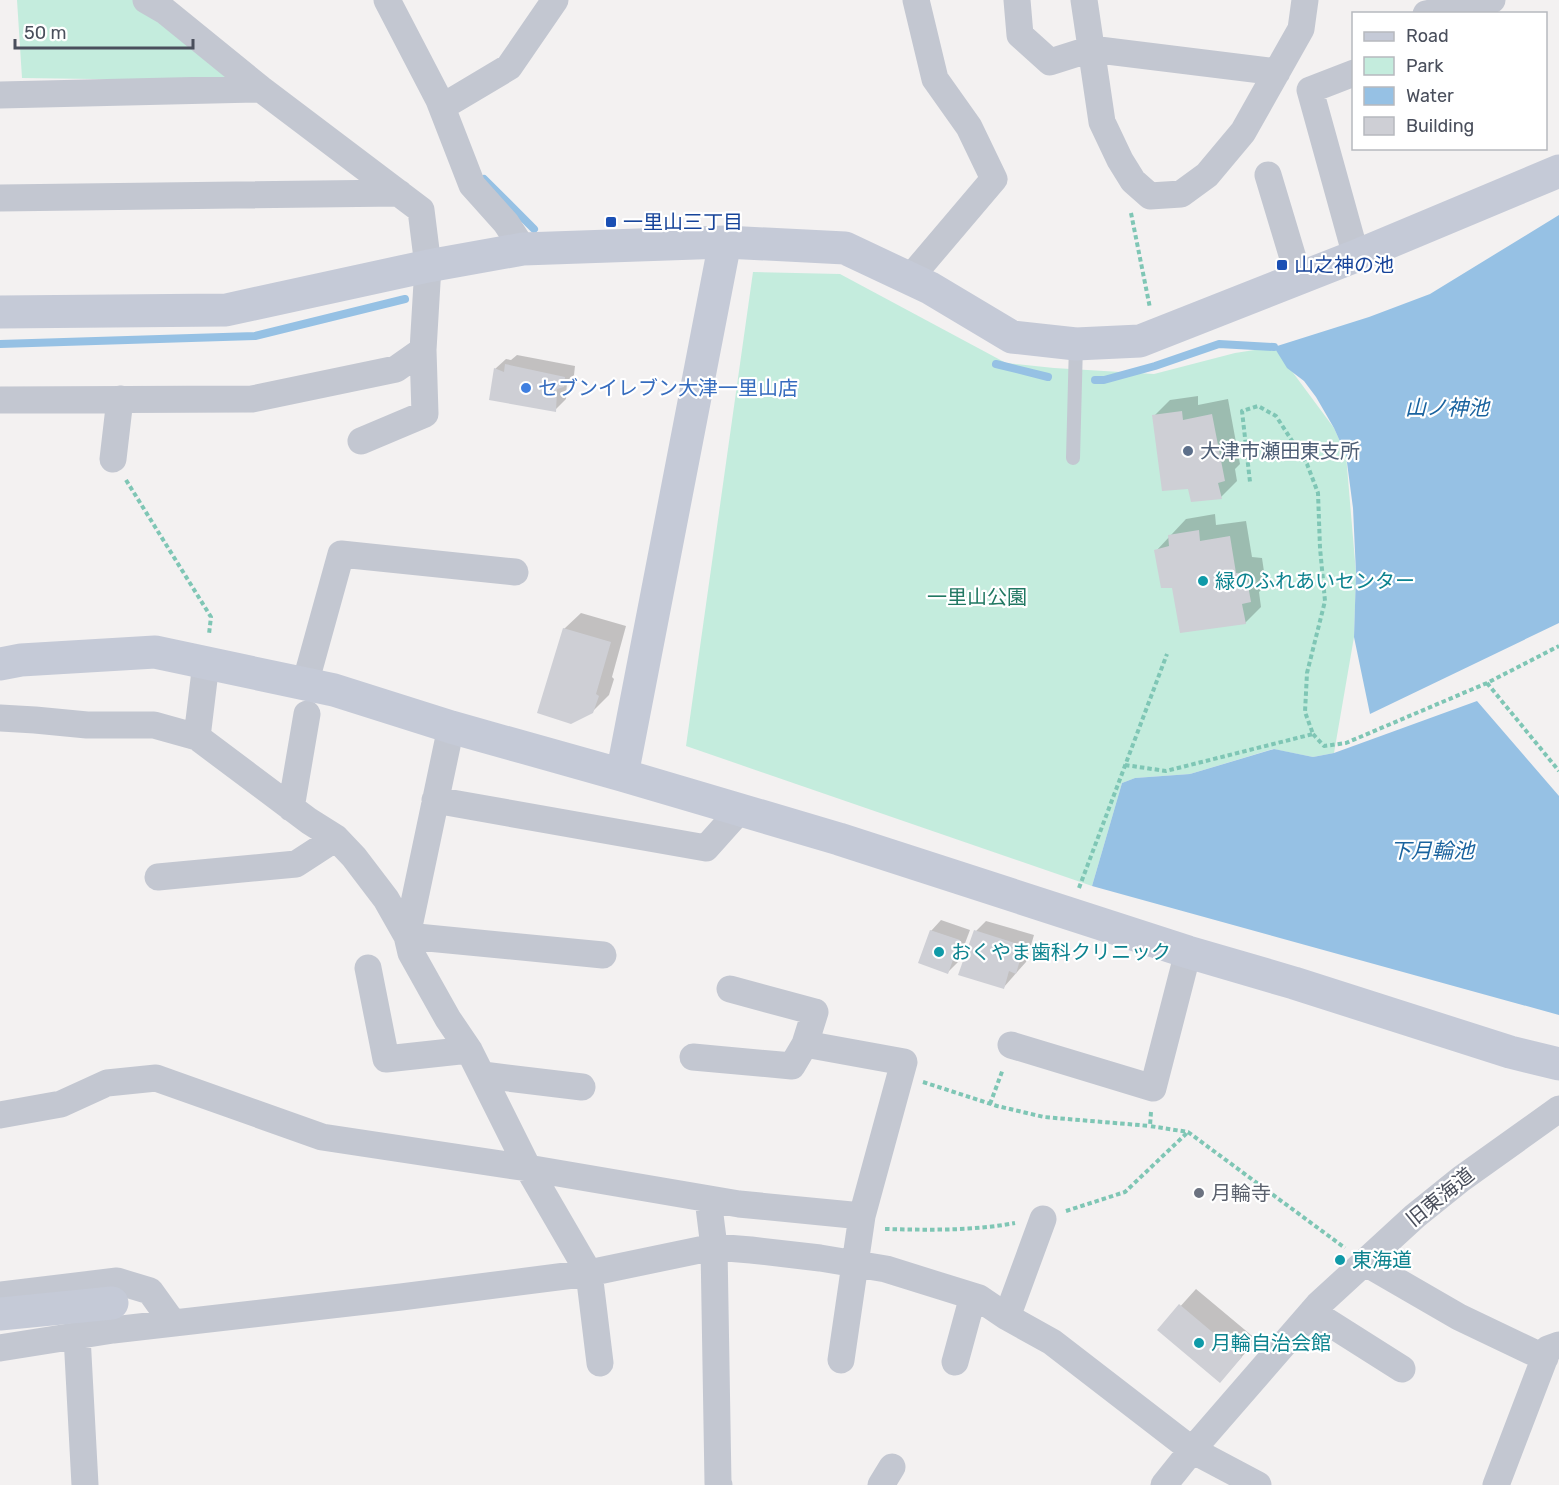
<svg xmlns="http://www.w3.org/2000/svg" width="1559" height="1485" font-family="Rubik,'Noto Sans JP',sans-serif">
	<rect width="100%" height="100%" fill="#f3f1f1"/>
	<path fill="#c4ecdd" d="M17 0H144L237 81 22 78Z
		M753 272 840 274 1006 363 1054 368 1154 374 1235 353 1274 347 1334 428 1346 455 1356 573 1354 637 1334 753 1313 757 1273 749 1190 774 1135 778 1122 783 1092 886 686 746Z"/>
	<path fill="#96c1e4" d="M1559 215V623L1370 714 1354 637 1356 573 1353 508 1346 455 1334 428 1316 397 1304 381 1287 368 1274 347 1369 317 1430 294Z
		M1477 701 1559 796V1015L1092 886 1122 783 1135 778 1190 774 1274 749 1313 757 1334 753Z"/>
	<path fill="#0003" d="M517 355 575 366 574 375 567 382 566 399 555 410 495 369 506 359 511 360Z
		M1198 396V405L1228 399 1240 464 1235 469 1237 481 1221 497 1189 487 1154 416 1170 400Z
		M1215 514 1216 525 1246 521 1252 557 1262 558 1266 585 1259 592 1261 607 1245 623 1173 587 1156 551 1186 519Z
		M581 613 626 626 612 677 614 679 609 695 592 712 564 629Z
		M941 920 970 930 958 962 947 973 931 931Z
		M986 921 1034 935 1026 962 1004 987 976 931Z
		M1196 1289 1257 1340 1220 1381 1159 1330Z"/>
	<g fill="none" stroke-linecap="round" stroke-linejoin="round">
		<path stroke="#96c1e4" stroke-width="8" d="M484 179 534 229
			M0 344 255 336 405 299
			M996 364 1048 377
			M1095 380H1104L1155 366 1219 344 1274 347"/>
	</g>
	<path fill="#cecfd5" d="M505 364 565 377 564 387 557 389 556 412 489 400 494 368 504 372Z
		M1182 411 1183 420 1212 414 1225 481 1218 483 1222 499 1191 502 1188 489 1162 491 1152 415Z
		M1199 530 1200 541 1230 536 1236 573 1246 574 1251 602 1242 604 1246 624 1180 633 1172 588H1161L1154 550 1169 546 1168 535Z
		M563 628 611 642 596 694 599 696 593 713 571 724 537 713Z
		M930 930 960 940 948 974 918 963Z
		M974 930 1024 946 1016 974 1009 971 1004 989 958 975Z
		M1179 1304 1242 1357 1220 1383 1157 1330Z"/>
	<g fill="none" stroke-linecap="round" stroke-linejoin="round">
		<path stroke="#7fc6b5" stroke-width="4" stroke-dasharray="4.5 3" stroke-linecap="butt" d="M1131 213 1150 308
			M126 480 211 617 209 634
			M1487 683 1559 771
			M1313 734 1324 746 1346 743 1487 683 1559 646
			M1125 765 1166 771 1313 734 1305 712 1307 673 1325 601 1320 548 1318 493 1307 464 1276 416 1258 406 1242 411 1250 482
			M1079 888 1167 654
			M923 1082 997 1106 1044 1117 1150 1126
			M990 1104 1003 1069
			M1151 1112 1150 1126 1188 1132 1345 1248
			M1066 1211 1125 1192 1188 1132
			M885 1229C929 1230 972 1231 1015 1223"/>
		<path stroke="#c3c7d1" stroke-width="14" d="M1073 458 1076 344"/>
		<path stroke="#c3c7d1" stroke-width="27" d="M387 0 439 100 472 185 506 223 523 249
			M1017 0 1020 35 1050 62 1091 49 1277 72
			M1084 0 1102 122 1120 160 1133 181 1150 196 1181 194 1207 175 1243 132 1301 29 1305 0
			M1426 14 1492 0
			M1354 73 1310 90 1356 256
			M0 95 261 89
			M442 107 509 67 555 0
			M1268 175 1299 278
			M0 198 399 193
			M910 278 994 179 969 127 935 79 916 0
			M0 400 252 399 396 369 423 350 428 266 421 210 261 89 165 11 146 0
			M361 441 425 414 423 350
			M113 459 120 399
			M305 684 341 554 515 572
			M0 718 35 720 87 725H154L197 737 309 821 336 838 354 857 386 899 407 936 411 953 448 1019 469 1050 528 1168 589 1273 600 1363
			M197 737 206 663
			M435 800 706 848 740 810
			M291 808 307 714
			M158 877 296 864 336 838
			M407 936 451 727
			M407 936 603 955
			M368 968 386 1059 469 1050
			M1011 1045 1153 1088 1188 952
			M693 1057 792 1066 805 1044
			M483 1075 582 1087
			M0 1115 61 1104 107 1083 156 1078 322 1137 528 1168 739 1204 862 1216 904 1062 805 1044 815 1012 730 989
			M708 1199 714 1247 718 1483 719 1485
			M1364 1262 1459 1317 1545 1358
			M0 1295 117 1281 150 1291 173 1323
			M1312 1312 1402 1369
			M1007 1317 1043 1219
			M77 1336 85 1485
			M0 1348 113 1330 401 1297 589 1273 714 1247 751 1250 820 1258 886 1269 979 1298 1007 1317 1052 1342 1192 1450 1258 1485
			M841 1360 862 1216
			M955 1362 973 1296
			M881 1485 892 1467
			M1164 1485 1192 1450 1318 1305 1415 1216 1461 1179 1559 1109
			M1496 1485 1548 1349 1559 1345"/>
		<path stroke="#c5cad7" stroke-width="33" d="M0 312 226 310 428 266 523 249 725 242 845 248 930 288 1012 337 1076 344 1140 341 1356 256 1559 171
			M0 664 21 660 155 652 334 690 451 727 622 775 839 839 1188 952 1294 983 1510 1052 1559 1064
			M622 775 725 242
			M0 1314 112 1303"/>
	</g>
	<g fill="#1a4fb4" stroke="#fff" stroke-width="2">
		<rect x="605" y="216" width="12" height="12" rx="3"/>
		<rect x="1276" y="259" width="12" height="12" rx="3"/>
	</g>
	<circle fill="#3f7fe0" stroke="#fff" stroke-width="2" cx="526" cy="388" r="6"/>
	<circle fill="#5c6f8a" stroke="#fff" stroke-width="2" cx="1188" cy="451" r="6"/>
	<g fill="#0f9aa8" stroke="#fff" stroke-width="2">
		<circle cx="1203" cy="581" r="6"/>
		<circle cx="939" cy="952" r="6"/>
		<circle cx="1340" cy="1260" r="6"/>
		<circle cx="1199" cy="1343" r="6"/>
	</g>
	<circle fill="#6b7280" stroke="#fff" stroke-width="2" cx="1199" cy="1193" r="6"/>
	<g text-anchor="middle" dominant-baseline="central" stroke-width="4.5" stroke-linejoin="round" paint-order="stroke">
		<g font-size="20" fill="#164399" stroke="#fff" text-anchor="start">
			<text x="623" y="222">一里山三丁目</text>
			<text x="1294" y="265">山之神の池</text>
		</g>
		<g font-size="20" fill="#366cbe" stroke="#fff" text-anchor="start">
			<text x="538" y="388">セブンイレブン大津一里山店</text>
		</g>
		<g font-size="20" fill="#4e5e75" stroke="#fff" text-anchor="start">
			<text x="1200" y="451">大津市瀬田東支所</text>
		</g>
		<g font-size="20" fill="#0d838f" stroke="#fff" text-anchor="start">
			<text x="1215" y="581">緑のふれあいセンター</text>
			<text x="951" y="952">おくやま歯科クリニック</text>
			<text x="1352" y="1260">東海道</text>
			<text x="1211" y="1343">月輪自治会館</text>
		</g>
		<g font-size="20" fill="#217862" stroke="#fff">
			<text x="977" y="597">一里山公園</text>
		</g>
		<g font-size="20" fill="#5b616d" stroke="#fff" text-anchor="start">
			<text x="1211" y="1193">月輪寺</text>
		</g>
		<g font-size="20" fill="#4a4f5c" stroke="#fff">
			<text transform="translate(1440 1197) rotate(-39)">旧東海道</text>
		</g>
		<g font-size="21" font-style="italic" fill="#1a639f" stroke="#fff">
			<text x="1447" y="407">山ノ神池</text>
			<text x="1432" y="850">下月輪池</text>
		</g>
	</g>
	<rect x="1352" y="12" width="195" height="138" fill="#ffffff" stroke="#b7b9be" stroke-width="1.5"/>
	<rect x="1364" y="32" width="30" height="9" fill="#c5cad7" stroke="#b7b9be" stroke-width="1.5"/>
	<text x="1406" y="42" font-size="18" fill="#4a4f5c">Road</text>
	<rect x="1364" y="57" width="30" height="18" fill="#c4ecdd" stroke="#b7b9be" stroke-width="1.5"/>
	<text x="1406" y="72" font-size="18" fill="#4a4f5c">Park</text>
	<rect x="1364" y="87" width="30" height="18" fill="#96c1e4" stroke="#b7b9be" stroke-width="1.5"/>
	<text x="1406" y="102" font-size="18" fill="#4a4f5c">Water</text>
	<rect x="1364" y="117" width="30" height="18" fill="#cecfd5" stroke="#b7b9be" stroke-width="1.5"/>
	<text x="1406" y="132" font-size="18" fill="#4a4f5c">Building</text>
	<path d="M15 39v9h178v-9" fill="none" stroke="#4a4f5c" stroke-width="3"/>
	<text x="24" y="39" font-size="18" fill="#4a4f5c" stroke="#ffffff" stroke-width="4.5" paint-order="stroke">50 m</text>
</svg>
